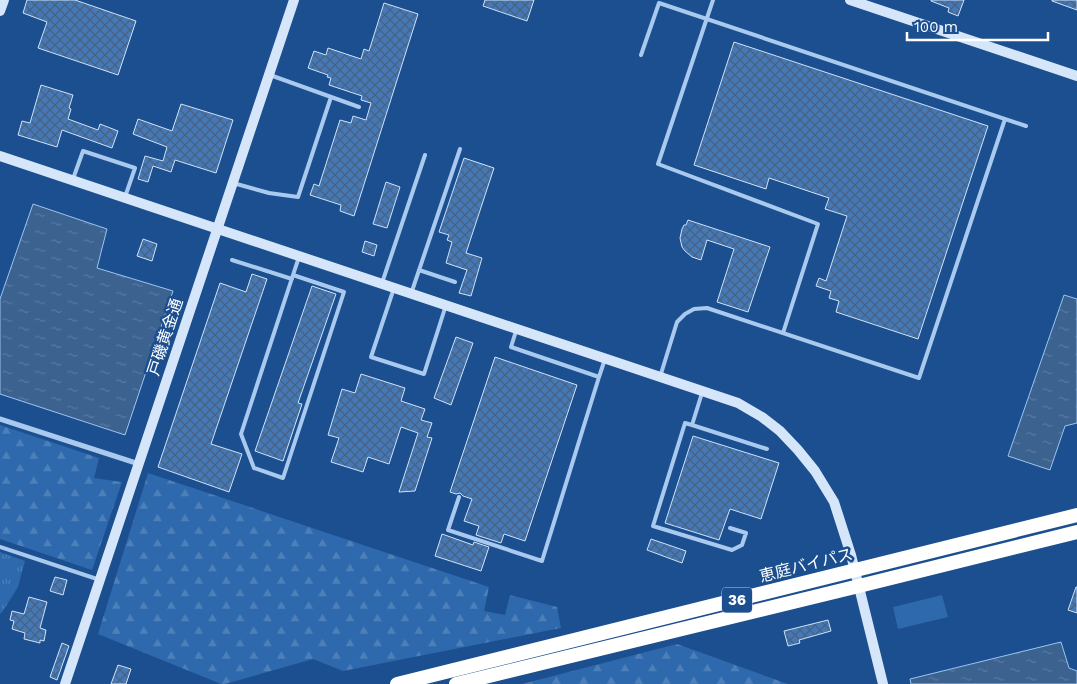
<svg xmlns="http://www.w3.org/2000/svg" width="1077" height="684" font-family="'Work Sans','Noto Sans JP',sans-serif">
	<defs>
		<pattern id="grass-tufts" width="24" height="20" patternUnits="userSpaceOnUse" patternTransform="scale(1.25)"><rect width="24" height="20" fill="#2e69ad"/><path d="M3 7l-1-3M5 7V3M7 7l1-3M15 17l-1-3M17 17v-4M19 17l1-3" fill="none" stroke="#4d80b9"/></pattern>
		<pattern id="forest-firs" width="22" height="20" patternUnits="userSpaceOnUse" patternTransform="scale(1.25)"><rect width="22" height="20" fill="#2e69ad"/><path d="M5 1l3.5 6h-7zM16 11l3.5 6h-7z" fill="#4d80b9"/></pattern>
		<pattern id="water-ripples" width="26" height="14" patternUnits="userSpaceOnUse" patternTransform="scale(1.25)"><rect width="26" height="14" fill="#3c6290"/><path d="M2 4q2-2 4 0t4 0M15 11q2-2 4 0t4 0" fill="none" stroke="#597aa1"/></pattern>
		<pattern id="building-cross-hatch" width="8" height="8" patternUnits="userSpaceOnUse" patternTransform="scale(1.25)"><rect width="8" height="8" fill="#4478b7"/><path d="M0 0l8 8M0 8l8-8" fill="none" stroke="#486282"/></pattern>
	</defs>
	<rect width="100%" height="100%" fill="#1b4f8f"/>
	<path fill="url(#grass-tufts)" d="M0 552 25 561 18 587 3 611 0 614Z"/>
	<path fill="url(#forest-firs)" d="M0 425 99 458 94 478 122 482 92 570 0 539Z
		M148 473 489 587 484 611 505 615 510 595 557 607 561 628 343 671 313 659 225 684H221L98 634Z
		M677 644 788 684H522Z"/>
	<path fill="#2e69ad" d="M942 595 948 617 898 629 893 607Z"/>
	<path fill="url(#water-ripples)" stroke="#9cc4f0" d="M33 204 107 229 97 268 173 291 125 435 0 394V299Z
		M1064 295 1077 299V423L1065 426 1050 470 1008 456Z
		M1061 642 1069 668 1077 671V684H911L910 679Z"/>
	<path fill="url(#building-cross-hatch)" stroke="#cfe3fa" d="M27 0H75L136 21 118 75 38 48 47 22 23 13Z
		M485 0H534L527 21 483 6Z
		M931 0H964L958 16 948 12 949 8 931 1Z
		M1052 0H1077V10L1052 1Z
		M384 3 418 14 354 216 340 211 341 205 310 195 314 184 319 186 340 120 351 123 353 116 366 120 371 103 361 100 362 96 329 85 331 78 327 77 328 75 308 68 314 51 326 55 328 48 361 59 364 49 369 51Z
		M734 42 988 126 918 339 836 312 839 301 829 298 831 291 816 286 819 278 826 281 847 216 825 209 829 198 769 178 766 189 694 165Z
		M41 85 73 95 69 108 71 109 68 119 98 130 100 124 118 131 112 148 62 130 57 147 18 135 22 121 30 123Z
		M181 104 233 120 216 173 175 160 171 172 153 166 148 182 138 179 145 156 163 161 167 147 133 134 138 119 172 131Z
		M464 158 494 168 466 253 482 258 471 296 459 293 467 270 446 263 452 242 447 240 449 235 439 232Z
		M386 182 400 187 387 228 373 224Z
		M688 220 770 247 748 312 717 302 734 249 707 240 701 260 692 257 685 251 682 247 680 238 682 229 684 225H686Z
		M143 239 157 244 152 261 137 256Z
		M365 241 377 245 374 256 362 252Z
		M252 274 267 279 211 444 242 454 229 492 158 467 220 283 246 292Z
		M312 286 336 294 298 403 302 404 283 461 255 451Z
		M456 337 473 343 451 405 434 398Z
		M495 357 577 385 525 541 504 534 501 543 476 535 479 526 464 521 472 499 463 496 460 493 456 494 450 492Z
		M361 374 405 388 401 401 425 409 421 420 432 423 427 437 432 438 415 491 399 492 418 433 401 427 389 464 368 457 363 472 331 462 339 438 328 435 342 389 355 393Z
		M693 436 779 463 761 519 730 509 719 540 665 523Z
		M442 534 473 545 474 542 489 547 481 571 435 556Z
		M651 539 686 551 682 563 647 550Z
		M55 577 67 580 63 595 50 591Z
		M1076 587H1077V613L1068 610Z
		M29 597 47 602 40 628 46 630 44 641 40 640V643L24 639 25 633 12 629 14 621 10 620 12 611 24 614Z
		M828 620 831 631 799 640 800 643 788 646 784 631Z
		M62 643 69 646 57 680 50 677Z
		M118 665 131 669 126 684H111Z"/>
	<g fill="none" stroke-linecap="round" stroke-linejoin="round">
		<path stroke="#a9c9ee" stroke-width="4" d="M713 0 658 164 818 224 783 333
			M641 55 659 3 1026 126
			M270 75 359 107
			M73 179 83 151 135 168 125 197
			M233 183 269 193 298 197 331 97
			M232 260 292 279
			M419 270 455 282
			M293 275 344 292 283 478 254 468 241 434 293 275 299 257
			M382 283 425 155
			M394 288 371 357 424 374 446 305
			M412 291 460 149
			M516 331 511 347 599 377 605 359
			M660 377 677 322 685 314 694 309 707 308 919 378 1005 119
			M702 393 692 425 767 449
			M692 425 685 423 653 526 732 550 742 545 746 533 730 528
			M459 497 448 530 542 561 599 377
			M0 547 100 580"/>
		<path stroke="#a9c9ee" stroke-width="5" d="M0 419 139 464"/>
		<path stroke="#d6e6fa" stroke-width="10" d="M850 0 1077 76
			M0 11 4 0
			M0 156 738 403 762 417 780 431 798 450 815 471 834 502 851 555 883 684
			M65 684 294 0"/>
		<path stroke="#fff" stroke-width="14" d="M397 684 1077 515
			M456 684 859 586 1077 532"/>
	</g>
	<g text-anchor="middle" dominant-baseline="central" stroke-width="5" stroke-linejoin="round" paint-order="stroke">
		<rect fill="#1b4f8f" stroke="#bbcadd" stroke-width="1" x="722" y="587.5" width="30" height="25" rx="4"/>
		<g font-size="15" font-weight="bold" fill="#fff">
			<text x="737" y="600">36</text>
		</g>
		<g font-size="16" fill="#fff" stroke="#1b4f8f">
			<text transform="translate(165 337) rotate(-72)">戸磯黄金通</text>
			<text transform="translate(806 565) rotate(-14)">恵庭バイパス</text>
		</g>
	</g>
	<path d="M907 32v8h141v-8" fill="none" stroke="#ffffff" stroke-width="2.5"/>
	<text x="914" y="32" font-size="15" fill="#ffffff" stroke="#1b4f8f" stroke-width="4" paint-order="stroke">100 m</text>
</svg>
